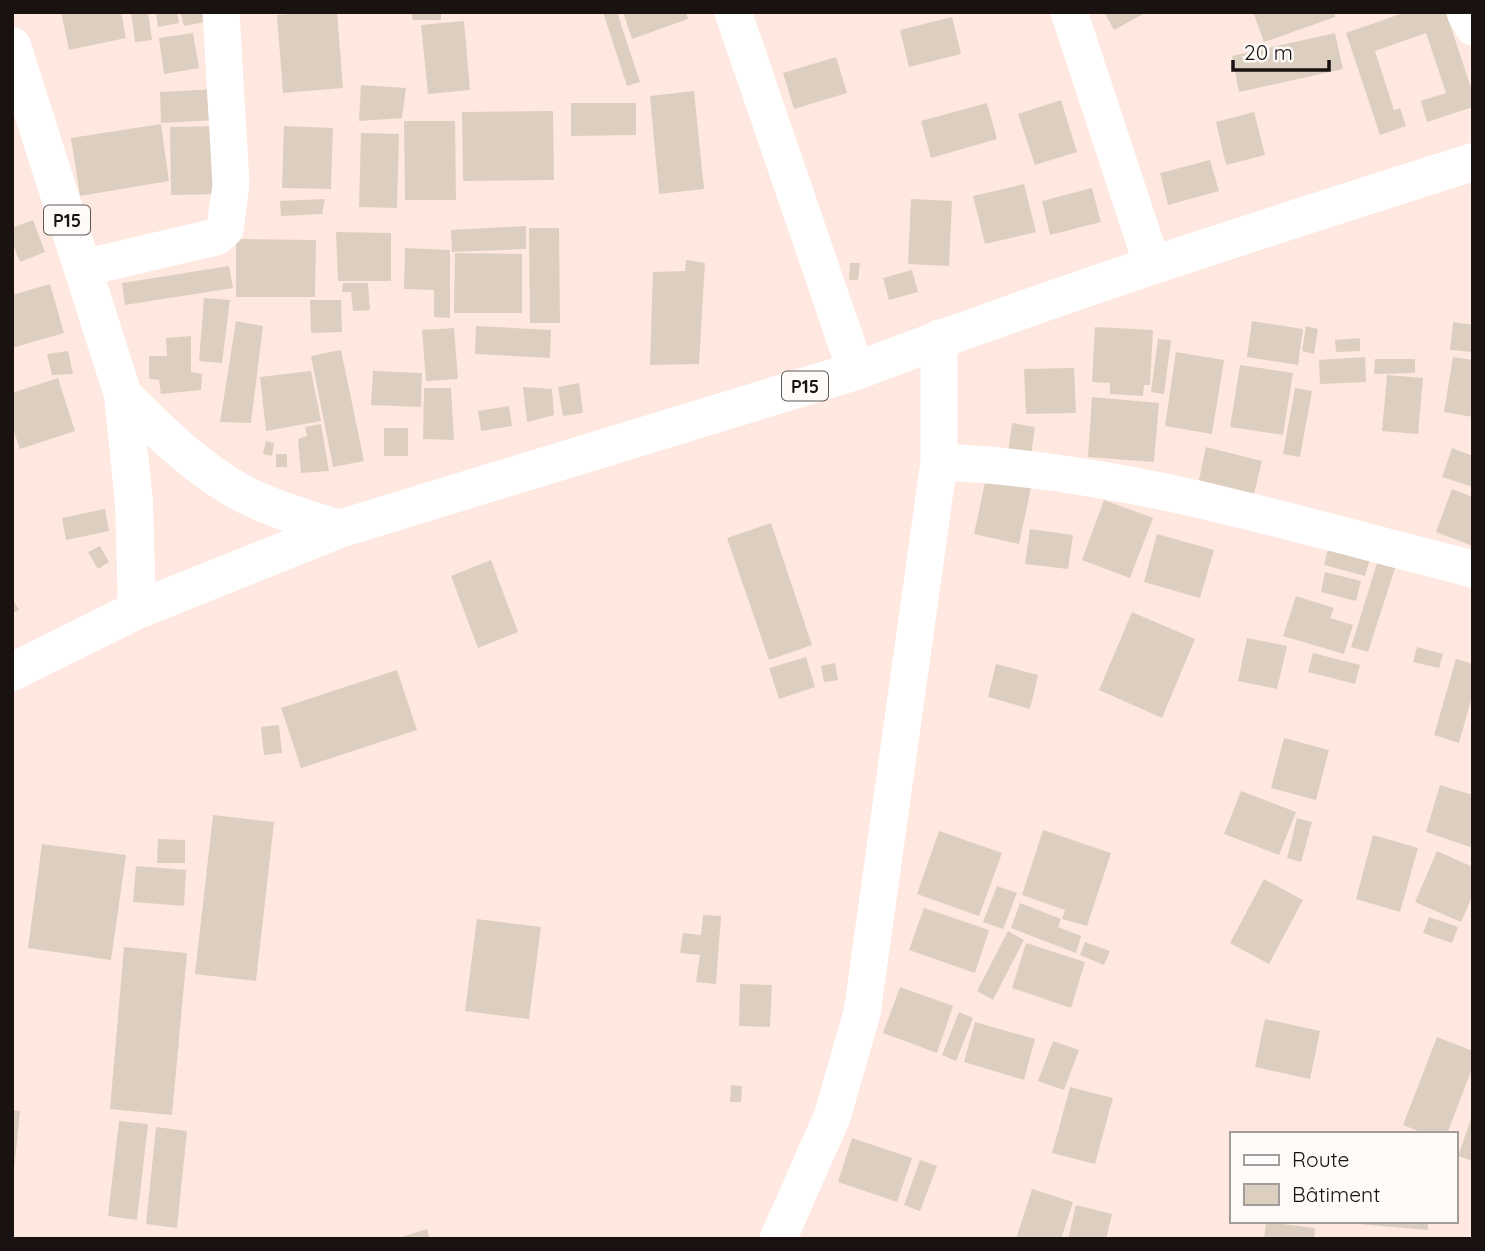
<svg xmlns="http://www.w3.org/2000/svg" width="1485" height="1251" font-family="Quicksand,sans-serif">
	<rect width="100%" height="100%" fill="#fee8e0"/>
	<path fill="#ddcfc0" d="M61 12H121L126 38 69 50Z
		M131 12H148L152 40 135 42Z
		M156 12H177L179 23 158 27Z
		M192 12H214L215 20 184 26 181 14Z
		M315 12H337L343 88 283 93 277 15Z
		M411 12H441V20H413Z
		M603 12H617L640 82 627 86Z
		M623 12H686L688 19 632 39Z
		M1104 12H1147L1114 30Z
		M1253 12H1334L1335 17 1264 42Z
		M1406 12H1446L1473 94V107L1427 122 1421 101 1446 93 1426 33 1375 51 1394 110 1400 108 1406 126 1380 135 1346 33Z
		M952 17 961 54 909 67 900 30Z
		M464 21 470 90 428 94 421 25Z
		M193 33 199 68 164 74 159 38Z
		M1335 33 1343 69 1239 92 1232 56Z
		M836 57 847 93 794 109 783 73Z
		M361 85 406 88 402 118 359 121Z
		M217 89 218 120 161 123 160 92Z
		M694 91 704 189 659 194 650 96Z
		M1061 100 1077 152 1035 165 1018 114Z
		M571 103H636V135L571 136Z
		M987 103 997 139 931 158 921 121Z
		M553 111 554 180 463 181 462 112Z
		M1254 112 1265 155 1226 165 1216 122Z
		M404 121H455L456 200H405Z
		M161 124 169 181 80 196 71 138Z
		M221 126 222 194 171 195 170 127Z
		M284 126 333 128 331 189 282 188Z
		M361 133 399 134 397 208 359 207Z
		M1210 160 1219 191 1168 205 1160 173Z
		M1024 184 1036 232 985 244 973 196Z
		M1092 188 1101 222 1050 235 1042 201Z
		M325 199 322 214 281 216 280 201Z
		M911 199 952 201 949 266 908 264Z
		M33 220 45 252 20 262 12 242V228Z
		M526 226V249L452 252 451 230Z
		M529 228H559L560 323H530Z
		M336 232 391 233V281H338Z
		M236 239 316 240 315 297H236Z
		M405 248 450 250V318L434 317V290L404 289Z
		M455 253 522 254V313H454Z
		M686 260 705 263 699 364 650 365 653 272 685 271Z
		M850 263H860L858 280H849Z
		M229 266 233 288 125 305 122 283Z
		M912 270 918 292 889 300 883 278Z
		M343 283H368L370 310 353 311 351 292H342Z
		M50 284 64 333 12 348V295Z
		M204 298 230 300 222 363 199 361Z
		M310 300H341L342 332 311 333Z
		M236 321 263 326 251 423 220 422Z
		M1252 321 1303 329 1298 365 1247 357Z
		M1453 322 1473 325V352L1450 350Z
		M476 326 551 330 550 358 475 354Z
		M1306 326 1318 329 1314 354 1302 351Z
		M1095 327 1153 330 1150 385H1144L1143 396 1110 394V383L1092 382Z
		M454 328 458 379 426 381 422 330Z
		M191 336V372L202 374 201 390 161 394 159 380 149 379V356H167L166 338Z
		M1360 338V351L1336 352 1335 340Z
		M1158 339 1171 340 1164 394 1151 392Z
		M341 350 364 461 333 467 311 356Z
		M68 351 73 374 52 375 47 354Z
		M1176 352 1224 360 1212 434 1165 426Z
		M1365 357 1366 382 1320 384 1319 360Z
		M1453 357 1473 360V417L1444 412Z
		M1375 359H1415V373L1374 374Z
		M1240 365 1293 373 1283 435 1230 427Z
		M1074 368 1076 413 1026 414 1024 369Z
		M311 371 321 421 266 431 260 377Z
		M373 371 422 373 421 407 371 405Z
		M1387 375 1423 378 1418 434 1382 431Z
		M58 378 75 431 20 449 12 426V393Z
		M579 383 583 413 563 416 558 387Z
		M523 387 552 389 554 415 527 422Z
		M424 388H451L454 440 423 439Z
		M1295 388 1312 391 1300 457 1283 454Z
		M1092 397 1159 403 1154 462 1088 457Z
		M509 406 512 426 481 431 478 411Z
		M1012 423 1035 427 1031 456 1008 453Z
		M321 424 329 471 301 473 298 439 307 436 305 427Z
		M384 428H408V456H384Z
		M266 441 274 443 272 456 263 454Z
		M1206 447 1262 461 1254 494 1199 480Z
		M1452 448 1473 456V487L1442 477Z
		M276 454H287V467H276Z
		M986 478 1031 488 1019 544 974 534Z
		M1452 489 1473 497V546L1436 532Z
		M1104 500 1153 518 1130 578 1082 560Z
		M105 509 109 531 66 540 62 518Z
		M771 523 812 645 769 660 727 538Z
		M1030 529 1073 535 1068 569 1025 564Z
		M1157 534 1214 550 1200 598 1144 582Z
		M1329 545 1371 556 1365 576 1324 565Z
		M100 546 109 562 98 569 88 552Z
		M1379 557 1397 562 1368 652 1351 647Z
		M491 560 518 632 478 648 451 576Z
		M1325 572 1361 581 1356 601 1321 592Z
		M1296 596 1334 608 1330 618 1353 625 1344 654 1283 636Z
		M12 598 19 610 12 613Z
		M1132 612 1195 639 1162 718 1099 690Z
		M1247 638 1287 646 1277 689 1238 681Z
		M1417 647 1443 654 1439 668 1413 662Z
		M1313 653 1360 665 1355 684 1308 672Z
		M806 657 815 687 779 699 769 668Z
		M1456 659 1473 664V693L1459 743 1434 735Z
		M835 663 838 680 824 682 821 666Z
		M996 664 1038 675 1030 709 988 697Z
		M397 670 417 730 301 768 281 708Z
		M279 725 282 753 264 755 261 727Z
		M1284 738 1329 750 1316 800 1271 788Z
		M1440 785 1473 795V848L1426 832Z
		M1241 791 1296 812 1279 855 1224 834Z
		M213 815 274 822 256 981 195 974Z
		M1297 818 1312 822 1301 862 1287 858Z
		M1043 830 1111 853 1087 926 1062 919 1065 910 1022 895Z
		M939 831 1002 853 979 916 917 894Z
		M1373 835 1418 848 1400 912 1356 899Z
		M158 839 185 840V863H157Z
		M42 844 126 855 111 960 28 948Z
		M1437 851 1473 867V895L1461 922 1415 902Z
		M136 866 186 870 184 906 133 902Z
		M1264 879 1303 900 1269 964 1230 943Z
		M997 886 1017 893 1003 929 983 922Z
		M1020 903 1061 919 1058 927 1081 936 1076 953 1011 928Z
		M924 908 989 930 975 973 909 950Z
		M703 915 721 916 716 984 696 982 700 955 680 953 683 933 701 935Z
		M1429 917 1458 927 1452 943 1423 933Z
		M477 919 541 927 529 1019 465 1011Z
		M1008 931 1024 940 993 1000 977 991Z
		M1085 942 1110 951 1104 965 1080 955Z
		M1026 943 1085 962 1071 1008 1012 988Z
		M124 947 187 953 172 1115 110 1109Z
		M740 984 772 985 770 1027 739 1026Z
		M900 987 953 1006 937 1053 883 1033Z
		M959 1012 973 1018 956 1061 942 1055Z
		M1265 1019 1320 1031 1310 1079 1255 1067Z
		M975 1022 1035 1039 1024 1080 964 1062Z
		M1437 1037 1473 1051V1066L1447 1134H1426L1403 1125Z
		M1053 1041 1079 1050 1064 1090 1038 1081Z
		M731 1085 742 1086 741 1102H730Z
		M1070 1087 1113 1098 1095 1164 1052 1153Z
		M12 1110 20 1111 14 1170H12Z
		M1473 1113V1161L1458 1156Z
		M119 1121 148 1124 137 1220 108 1216Z
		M156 1127 187 1131 177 1228 146 1224Z
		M852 1138 912 1158 897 1202 838 1182Z
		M920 1160 937 1166 920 1211 904 1205Z
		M1032 1189 1073 1202 1061 1239H1016Z
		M1076 1205 1112 1214 1106 1239H1068Z
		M1348 1221H1428V1230L1347 1223Z
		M1266 1222 1315 1228 1314 1239H1264Z
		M427 1229 430 1239H398V1238Z"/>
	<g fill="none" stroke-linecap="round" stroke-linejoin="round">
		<path stroke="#fff" stroke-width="37" d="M733 12 856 371
			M1069 12 1152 264
			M1465 12 1473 27
			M83 268 216 237 225 229 231 185 221 12
			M939 462C1121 469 1297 525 1473 569
			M778 1239 832 1117 862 1013 939 462V338"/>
		<path stroke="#fff" stroke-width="38" d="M12 672 137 610"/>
		<path stroke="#fff" stroke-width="38" d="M12 46 123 395 134 503 137 610 339 529 856 371C1059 293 1266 228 1473 162
			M123 395C158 430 194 466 238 491 269 508 305 518 339 529"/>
	</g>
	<g text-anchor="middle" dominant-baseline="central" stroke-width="5" stroke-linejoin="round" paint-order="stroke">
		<g fill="#fefaf8" stroke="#5e5856" stroke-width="2">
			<rect x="44" y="205.5" width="46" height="29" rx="5"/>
			<rect x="782" y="371.5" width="46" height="29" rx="5"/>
		</g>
		<g font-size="18" font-weight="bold" fill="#191210">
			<text x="67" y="220">P15</text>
			<text x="805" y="386">P15</text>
		</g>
	</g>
	<rect width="1485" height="1251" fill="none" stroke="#191210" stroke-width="28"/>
	<rect x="1230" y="1132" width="228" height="91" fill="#fefaf8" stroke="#a29d9b" stroke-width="2"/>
	<rect x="1244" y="1155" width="35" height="10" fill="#ffffff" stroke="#a29d9b" stroke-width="2"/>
	<text x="1292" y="1167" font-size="21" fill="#191210">Route</text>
	<rect x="1244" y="1184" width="35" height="21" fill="#ddcfc0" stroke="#a29d9b" stroke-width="2"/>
	<text x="1292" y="1202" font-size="21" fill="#191210">Bâtiment</text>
	<path d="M1233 60v10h96v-10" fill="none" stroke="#191210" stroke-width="3.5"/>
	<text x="1244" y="60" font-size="21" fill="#191210" stroke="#fefaf8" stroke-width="5" paint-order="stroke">20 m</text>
</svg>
